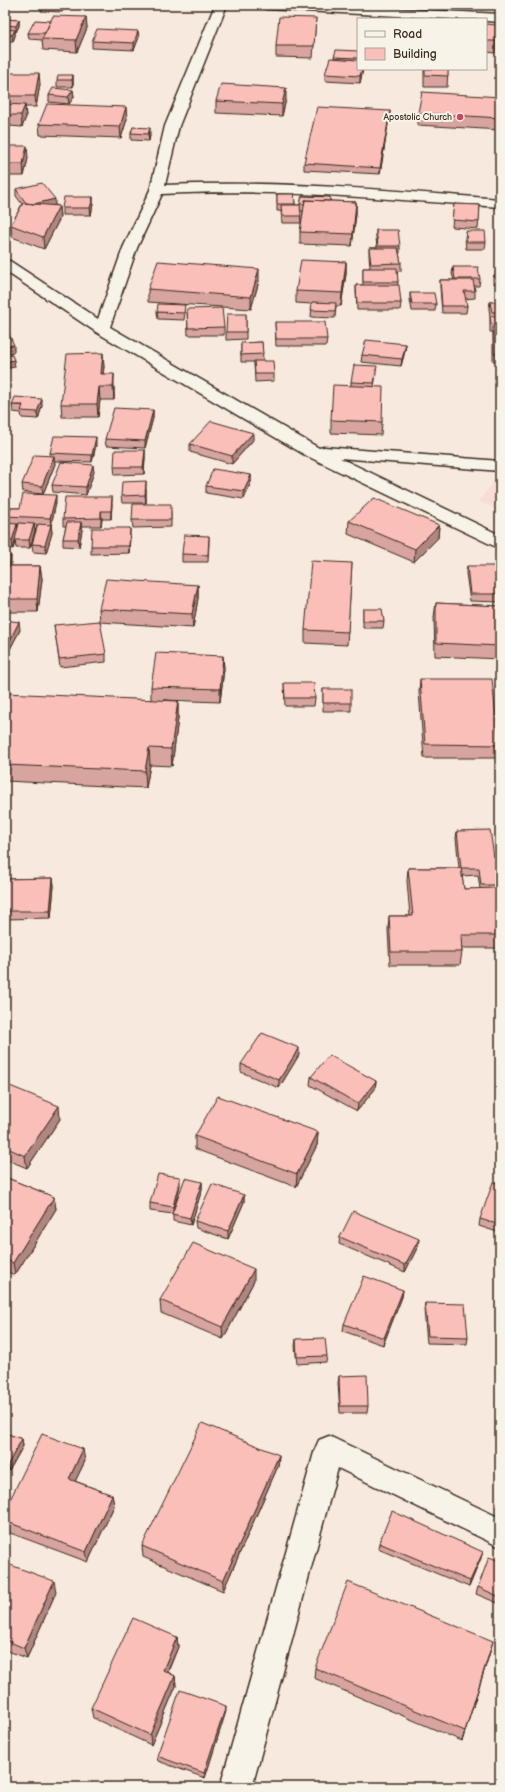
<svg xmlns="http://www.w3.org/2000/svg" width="505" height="1792" font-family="'Balsamiq Sans',sans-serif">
	<rect width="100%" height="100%" fill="#f8e9df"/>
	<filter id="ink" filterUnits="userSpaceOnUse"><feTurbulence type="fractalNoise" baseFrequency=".025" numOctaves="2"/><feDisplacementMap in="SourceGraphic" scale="8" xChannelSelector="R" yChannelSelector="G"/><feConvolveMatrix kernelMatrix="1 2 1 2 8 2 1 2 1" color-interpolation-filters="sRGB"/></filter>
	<g filter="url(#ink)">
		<path fill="#f9dcd4" d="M498 476 500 477V509L478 502Z"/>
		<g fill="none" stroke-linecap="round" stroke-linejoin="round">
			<defs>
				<path id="minor" d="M215 5H227L179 126 165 185C277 180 388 190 500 199V207C387 199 275 188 162 194L137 248 110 327 319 448 324 447 500 461V471L340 458 500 535V547L494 546 305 455 96 332 5 271V260L10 261 98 319 123 248 150 190 165 126Z
					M261 5H331L500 14V22L486 21V19H453L267 9 263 8Z
					M329 1436 500 1518V1547L338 1468 252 1787H220L315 1449 319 1440Z"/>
			</defs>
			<use href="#minor" stroke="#3b2a1e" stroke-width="3"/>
			<use href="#minor" fill="#f7f3e8" fill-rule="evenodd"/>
		</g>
		<path fill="#d8a4a0" stroke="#3b2a1e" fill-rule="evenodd" d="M41 5H64V7L62 12 41 11Z
			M117 5H137V7H117Z
			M143 5H181V6Z
			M86 17 87 28 77 52 43 50 42 40 29 39 28 33 51 21Z
			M316 18 313 58 276 57V46Z
			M5 19 19 20V26L16 32H15V36L13 41H5Z
			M486 24 496 41 495 53 486 52Z
			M139 37 134 50 92 48V41Z
			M358 51V69H363L360 83 325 81V74L334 58V57Z
			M424 69H448L447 87H424Z
			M5 73 40 84 36 107H25L26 117 22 127 10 126 8 132H5Z
			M73 75V87H57V80Z
			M73 90 74 97 69 104 49 102V95Z
			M500 97V130L418 125V113Z
			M286 99 282 116 216 113V101Z
			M390 111 389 118 380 174 304 170V163Z
			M127 119 121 138 40 135 39 124Z
			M133 127 150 135 149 141 131 140V133Z
			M5 146 28 158 24 176H5Z
			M16 189 55 205 59 206 60 218 44 249 12 237 11 225 22 204 16 196Z
			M277 194H294L295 205H300L302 196 330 197V201L356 202V214L352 246 300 244V232L303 211H300L301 223H282L281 211H277Z
			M93 197V204L91 215H62V208Z
			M454 204 480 205 478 229 452 227Z
			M376 230 400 246V253H399L401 263V271H397L398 285 401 303 400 310H357L356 292V285H363V268H370L369 255V248H377L376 237Z
			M466 231 486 242 485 249H466L465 238Z
			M346 262V274L341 306H336L335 318 311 317 312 304 296 303V291Z
			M453 267 480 279 479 286H474L475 291V298L465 299 467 306 466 313H442L440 287V280H454L452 274Z
			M500 270V285L493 283V276Z
			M259 281 251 309 148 302V289Z
			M410 293 436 304 435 311H412L410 300Z
			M490 302H500V361H493V332H490V316L489 309Z
			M187 309 224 327V335H188Z
			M157 312H185L184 320 158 319Z
			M246 314V339L226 340V332Z
			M275 322 327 339 326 346H276Z
			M262 342 263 361 274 374V381L255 382 254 362H241V343Z
			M406 344 405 351 401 366 361 362 362 355Z
			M104 366 103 374 114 386V400H100L98 417H62L61 404Z
			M376 374 374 387 382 422 381 435 331 433V420L351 386V382Z
			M12 405 42 406 38 419 22 418 21 413 13 412Z
			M153 410V418L145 448 106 446 105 439Z
			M253 440 232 464 190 452V444Z
			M96 445 92 462 54 461 55 464 43 494 23 492 22 484 50 456V453Z
			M145 450V458L144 474 115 475 114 467Z
			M94 472 86 495 53 492 52 485Z
			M251 475V482L244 499 206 493V486Z
			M146 489V503H122L121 496Z
			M56 503 51 525 52 533 46 553 33 552 32 544 37 525H34L35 531 30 548H16L15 541 13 549 5 548V508H20ZM17 524H19L18 530Z
			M112 504 111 519H102L101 526H82V530L79 547 63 546V539L66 526H63V519Z
			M171 511V527L133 528 132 520Z
			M349 521 439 525 438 538 414 562 348 534Z
			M130 536 129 553 91 554V546Z
			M209 536V544L208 562H182V554Z
			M11 556V566H40L42 579 38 612H5V557Z
			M352 563 347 645 305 643V630Z
			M467 566 500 594 499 602 470 601 466 573Z
			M198 585V598L193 628 100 622 99 609Z
			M436 603 500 606V659L435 656 434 617Z
			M363 609 384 621 383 628H363Z
			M5 620 20 630 10 649 5 648Z
			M54 625 106 654V662L60 667Z
			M223 656 224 669 220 702 164 700 178 701V718L172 766 150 765 146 788 5 781V695L151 700V687Z
			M420 679 499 745 497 758H424L419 692Z
			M284 683 315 698 314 706H285Z
			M323 689 351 703V711H323Z
			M457 831 494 857H500V893H497L500 916V948H462V952L460 965H390L388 930 389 916H410L407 881 408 868H459L456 838ZM478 875 480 889H464L462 876Z
			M53 878 54 886 51 918 5 919V879Z
			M299 1055 279 1088 241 1072V1064Z
			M311 1077 376 1081 375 1089 357 1111 310 1085Z
			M5 1084 60 1119 27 1168 5 1159Z
			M318 1132 317 1145 296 1187 195 1149V1136Z
			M5 1177 54 1197 56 1209 15 1275 5 1271Z
			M202 1182V1189L191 1225 173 1221V1214L150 1211V1203L180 1185 175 1208Z
			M500 1184V1233L479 1226 480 1219Z
			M244 1195V1202L228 1239 196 1228 195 1221Z
			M340 1237 418 1246 405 1272 339 1244Z
			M254 1281 223 1339 161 1313 160 1300Z
			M403 1290 402 1297 383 1345 343 1331 344 1324Z
			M425 1303 468 1337 467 1344 427 1343 424 1310Z
			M296 1339 327 1356 326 1362 297 1364 295 1346Z
			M339 1376 368 1406 367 1413H340L338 1383Z
			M5 1433 22 1439 23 1446 9 1471 5 1469Z
			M279 1455 278 1466 223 1591 143 1557 142 1546Z
			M85 1461 75 1481 112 1495 114 1506 88 1562 5 1531V1510Z
			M379 1543 481 1558 469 1587 378 1549Z
			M500 1561V1604L476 1594 478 1587Z
			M5 1563 56 1592 27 1658 5 1650Z
			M177 1637 178 1647 168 1672 175 1676 176 1686 151 1745 93 1718 91 1708Z
			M490 1652 462 1741 314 1678 315 1668Z
			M226 1711 205 1778 158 1761 157 1756Z"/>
		<path fill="#b08682" stroke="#3b2a1e" d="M62 5H64V7L62 12Z
			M86 17 87 28 77 52 76 40Z
			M19 20V26L16 32V26Z
			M15 30V36L13 41 12 35Z
			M138 31 139 37 134 50V43Z
			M362 69H363L360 83V76Z
			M39 73 40 84 36 107 35 96Z
			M73 75V87L72 80Z
			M286 88V99L282 116V104Z
			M73 90 74 97 69 104 68 97Z
			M25 105 26 117 22 127 21 115Z
			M126 107 127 119 121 138 120 127Z
			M390 111 389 118 380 174V168Z
			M9 115 10 126 8 132 7 120Z
			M150 128V135L149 141 148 134Z
			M27 146 28 158 24 176 23 164Z
			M93 197V204L91 215 90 208Z
			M55 199V206L28 205Z
			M356 202V214L352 246 353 234Z
			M59 206 60 218 44 249 43 237Z
			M346 262V274L341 306 342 293Z
			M259 269V281L251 309V297Z
			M406 344 405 351 401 366 402 359Z
			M14 345V352L5 354V346Z
			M103 353 104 366 102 387 101 374Z
			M14 360 15 367 5 369V362Z
			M114 374V400L113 387Z
			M99 387 100 400 98 417 97 404Z
			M42 399V406L38 419 37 412Z
			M153 410V418L145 448V441Z
			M253 433V440L232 464V456Z
			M96 437V445L92 462V455Z
			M145 450V458L144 474 143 467Z
			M54 456 55 464 43 494 42 486Z
			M93 465 94 472 86 495V487Z
			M251 475V482L244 499V491Z
			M146 481V503L145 495Z
			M56 495V503L51 525 50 518Z
			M112 497V504L111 519V511Z
			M101 511 102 519 101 526Z
			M81 522 82 530 79 547 78 539Z
			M17 524 18 531 13 549 12 541Z
			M34 524 35 531 30 548 29 540Z
			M51 525 52 533 46 553 45 545Z
			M439 525 438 538 414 562 415 549Z
			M130 528V536L129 553V546Z
			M40 566 42 579 38 612 37 599Z
			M198 585V598L193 628 192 614Z
			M19 622 20 630 10 649 9 642Z
			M223 656 224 669 220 702V689Z
			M178 701V718L172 766 171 749Z
			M149 748 150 765 146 788 145 771Z
			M53 878 54 886 51 918 50 911Z
			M299 1048V1055L279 1088V1080Z
			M376 1081 375 1089 357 1111 358 1104Z
			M59 1106 60 1119 27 1168 25 1156Z
			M318 1132 317 1145 296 1187 297 1174Z
			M180 1177V1185L173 1214V1207Z
			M202 1182V1189L191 1225 190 1218Z
			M244 1195V1202L228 1239V1231Z
			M54 1197 56 1209 15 1275 13 1263Z
			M419 1239 418 1246 405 1272V1265Z
			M254 1269V1281L223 1339 222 1327Z
			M403 1290 402 1297 383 1345 384 1338Z
			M22 1439 23 1446 9 1471 8 1464Z
			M83 1449 85 1461 71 1490 69 1479Z
			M279 1455 278 1466 223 1591V1581Z
			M112 1495 114 1506 88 1562 86 1552Z
			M483 1552 481 1558 469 1587 470 1581Z
			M54 1581 56 1592 27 1658 24 1648Z
			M177 1637 178 1647 164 1680 163 1670Z
			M493 1641 490 1652 462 1741 465 1731Z
			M175 1676 176 1686 151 1745 150 1735Z
			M226 1706V1711L205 1778 204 1773Z"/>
		<path fill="#fbbfba" stroke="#3b2a1e" d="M53 16 86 17 76 40 42 39Z
			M279 17 316 18 314 46H276Z
			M5 19 19 20 16 26 5 25Z
			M35 20 51 21 45 33H28Z
			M486 24 496 25V41H486Z
			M5 29 15 30 12 35 5 34Z
			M97 29 138 31 134 43 92 41Z
			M336 50 358 51V58L334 57Z
			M330 58 358 60V69H362L360 76 325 74Z
			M425 69H448V76L425 75Z
			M5 73H39L35 96H5Z
			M58 75H73L72 80H57Z
			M221 84 286 88 282 104 216 101Z
			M53 88 73 90 68 97 49 95Z
			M422 92 500 97V118L418 113Z
			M5 104 25 105 21 115H9L7 120H5Z
			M47 104 126 107 120 127 39 124Z
			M317 107 390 111 380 168 304 163Z
			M133 127 150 128 148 134 131 133Z
			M5 146H27L23 164H5Z
			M42 183 55 199 34 204 26 203 16 189Z
			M277 194H294L295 204H277Z
			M302 196 330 197V201L305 200 304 204H300Z
			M64 197H93L90 208H62Z
			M305 200 356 202 353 234 300 232Z
			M23 203 59 206 43 237 11 225Z
			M454 204 480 205 479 222 452 220Z
			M281 205H300L301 216H282Z
			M376 230H398L400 246H378Z
			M466 231H485L486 242H467Z
			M369 248H398L401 263 371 264Z
			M301 260 346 262 342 293 296 291Z
			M158 261 259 269 251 297 148 289Z
			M453 267H478L480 279H455Z
			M363 268H397L398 282H363Z
			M500 270V278L493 276Z
			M440 280H473L475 291H464L467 306H442Z
			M356 285H399L401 303H357Z
			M410 293H434L436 304H412Z
			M312 302 336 303 335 311 311 310Z
			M490 302H500V312H492Z
			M158 304 185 305 184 313 157 312Z
			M222 308 224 327 188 328 187 309Z
			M227 314H246V332H226Z
			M490 316H500V325L491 324Z
			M275 322H325L327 339H276Z
			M493 327H500V354H494Z
			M5 332H8L14 345 5 346Z
			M366 340 406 344 402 359 362 355Z
			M262 342 263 354 241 355V343Z
			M103 353 101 374H114L113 387H99L97 404H61L67 354Z
			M12 355 14 360 5 362V356Z
			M254 361H273L274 374H255Z
			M354 365 377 366 374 383 351 382Z
			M333 385 383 387 382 422 331 420Z
			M15 397 42 399 37 412 21 411 23 405H12Z
			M114 408 153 410 145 441 105 439Z
			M211 421 253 433 232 456 190 444Z
			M54 436 96 437 92 455 50 453Z
			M115 450H145L143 467H114Z
			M34 455 54 456 42 486 22 484Z
			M61 462 93 465 86 487 52 485Z
			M213 469 251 475 244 491 206 486Z
			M146 481 145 495 121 496 122 482Z
			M23 494 56 495 50 518 5 516V508H20Z
			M65 497H112L111 511H101V518L63 519Z
			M374 498 439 525 415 549 349 521Z
			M133 504H171V520H132Z
			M67 522H81L78 539H63Z
			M5 523 17 524 12 541H5Z
			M19 523 34 524 29 540H15Z
			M38 524 51 525 45 545 32 544Z
			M92 528H130L129 546H91Z
			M184 535 209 536 208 555 182 554Z
			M11 556 10 564H5V557Z
			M311 561 352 563 348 632 305 630Z
			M5 566H40L37 599H5Z
			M467 566H496L500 594H470Z
			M106 579 198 585 192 614 99 609Z
			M436 603 500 606V646L436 643Z
			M363 609H382L384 621H363Z
			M5 620 19 622 9 642 5 641Z
			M100 621 106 654 59 659 54 625Z
			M156 653 223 656 220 689 151 687Z
			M420 679H492L499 745 425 744Z
			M284 683H314L315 698H285Z
			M323 689H351V703H323Z
			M5 693 178 701 171 749 149 748 145 771 5 765Z
			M490 830 494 857H500V885H481L479 868H461L457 831Z
			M408 868H461L464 889 496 888 500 916V935H461L462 952H391L389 916H413Z
			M53 878 50 911H5V879Z
			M262 1033 299 1048 279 1080 241 1064Z
			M329 1055 376 1081 358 1104 311 1077Z
			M5 1084 59 1106 25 1156 5 1147Z
			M218 1096 318 1132 297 1174 195 1136Z
			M158 1174 180 1177 173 1207 150 1203Z
			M5 1177 54 1197 13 1263 5 1259Z
			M185 1178 202 1182 190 1218 172 1214Z
			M493 1182 500 1184V1225L480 1219Z
			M212 1184 244 1195 228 1231 195 1221Z
			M353 1211 419 1239 405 1265 340 1237Z
			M193 1243 254 1269 222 1327 160 1300Z
			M364 1276 403 1290 384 1338 344 1324Z
			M425 1303 465 1304 468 1337 428 1336Z
			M325 1338 327 1356 297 1357 296 1339Z
			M367 1375 368 1406H340L339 1376Z
			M202 1423 279 1455 223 1581 142 1546Z
			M5 1433 22 1439 8 1464 5 1463Z
			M42 1434 83 1449 69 1479 112 1495 86 1552 5 1521V1510Z
			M392 1511 483 1552 470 1581 379 1543Z
			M489 1557 500 1561V1597L478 1587Z
			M5 1563 54 1581 24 1648 5 1640Z
			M348 1582 493 1641 465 1731 315 1668Z
			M133 1618 177 1637 163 1670 175 1676 150 1735 91 1708Z
			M180 1690 226 1706 204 1773 157 1756Z"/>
	</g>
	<circle fill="#d1495b" stroke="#f7f3e8" stroke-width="1.5" cx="460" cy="117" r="4"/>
	<g text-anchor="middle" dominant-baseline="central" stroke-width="4" stroke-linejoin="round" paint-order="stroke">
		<g font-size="9" fill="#3b2a1e" stroke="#f7f3e8" text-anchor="end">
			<text x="452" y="117">Apostolic Church</text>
		</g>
	</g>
	<rect width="505" height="1792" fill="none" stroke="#f7f3e8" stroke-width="20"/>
	<rect x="10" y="10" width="485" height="1772" fill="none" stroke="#3b2a1e" stroke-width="1.5" filter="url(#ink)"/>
	<rect x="357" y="18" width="130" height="52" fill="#f7f3e8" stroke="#aca397"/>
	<rect x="365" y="31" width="20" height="6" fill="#f7f3e8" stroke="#aca397"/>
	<text x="393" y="38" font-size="12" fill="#3b2a1e">Road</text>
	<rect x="365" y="48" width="20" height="12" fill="#fbbfba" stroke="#aca397"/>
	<text x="393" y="58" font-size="12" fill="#3b2a1e">Building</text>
</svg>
